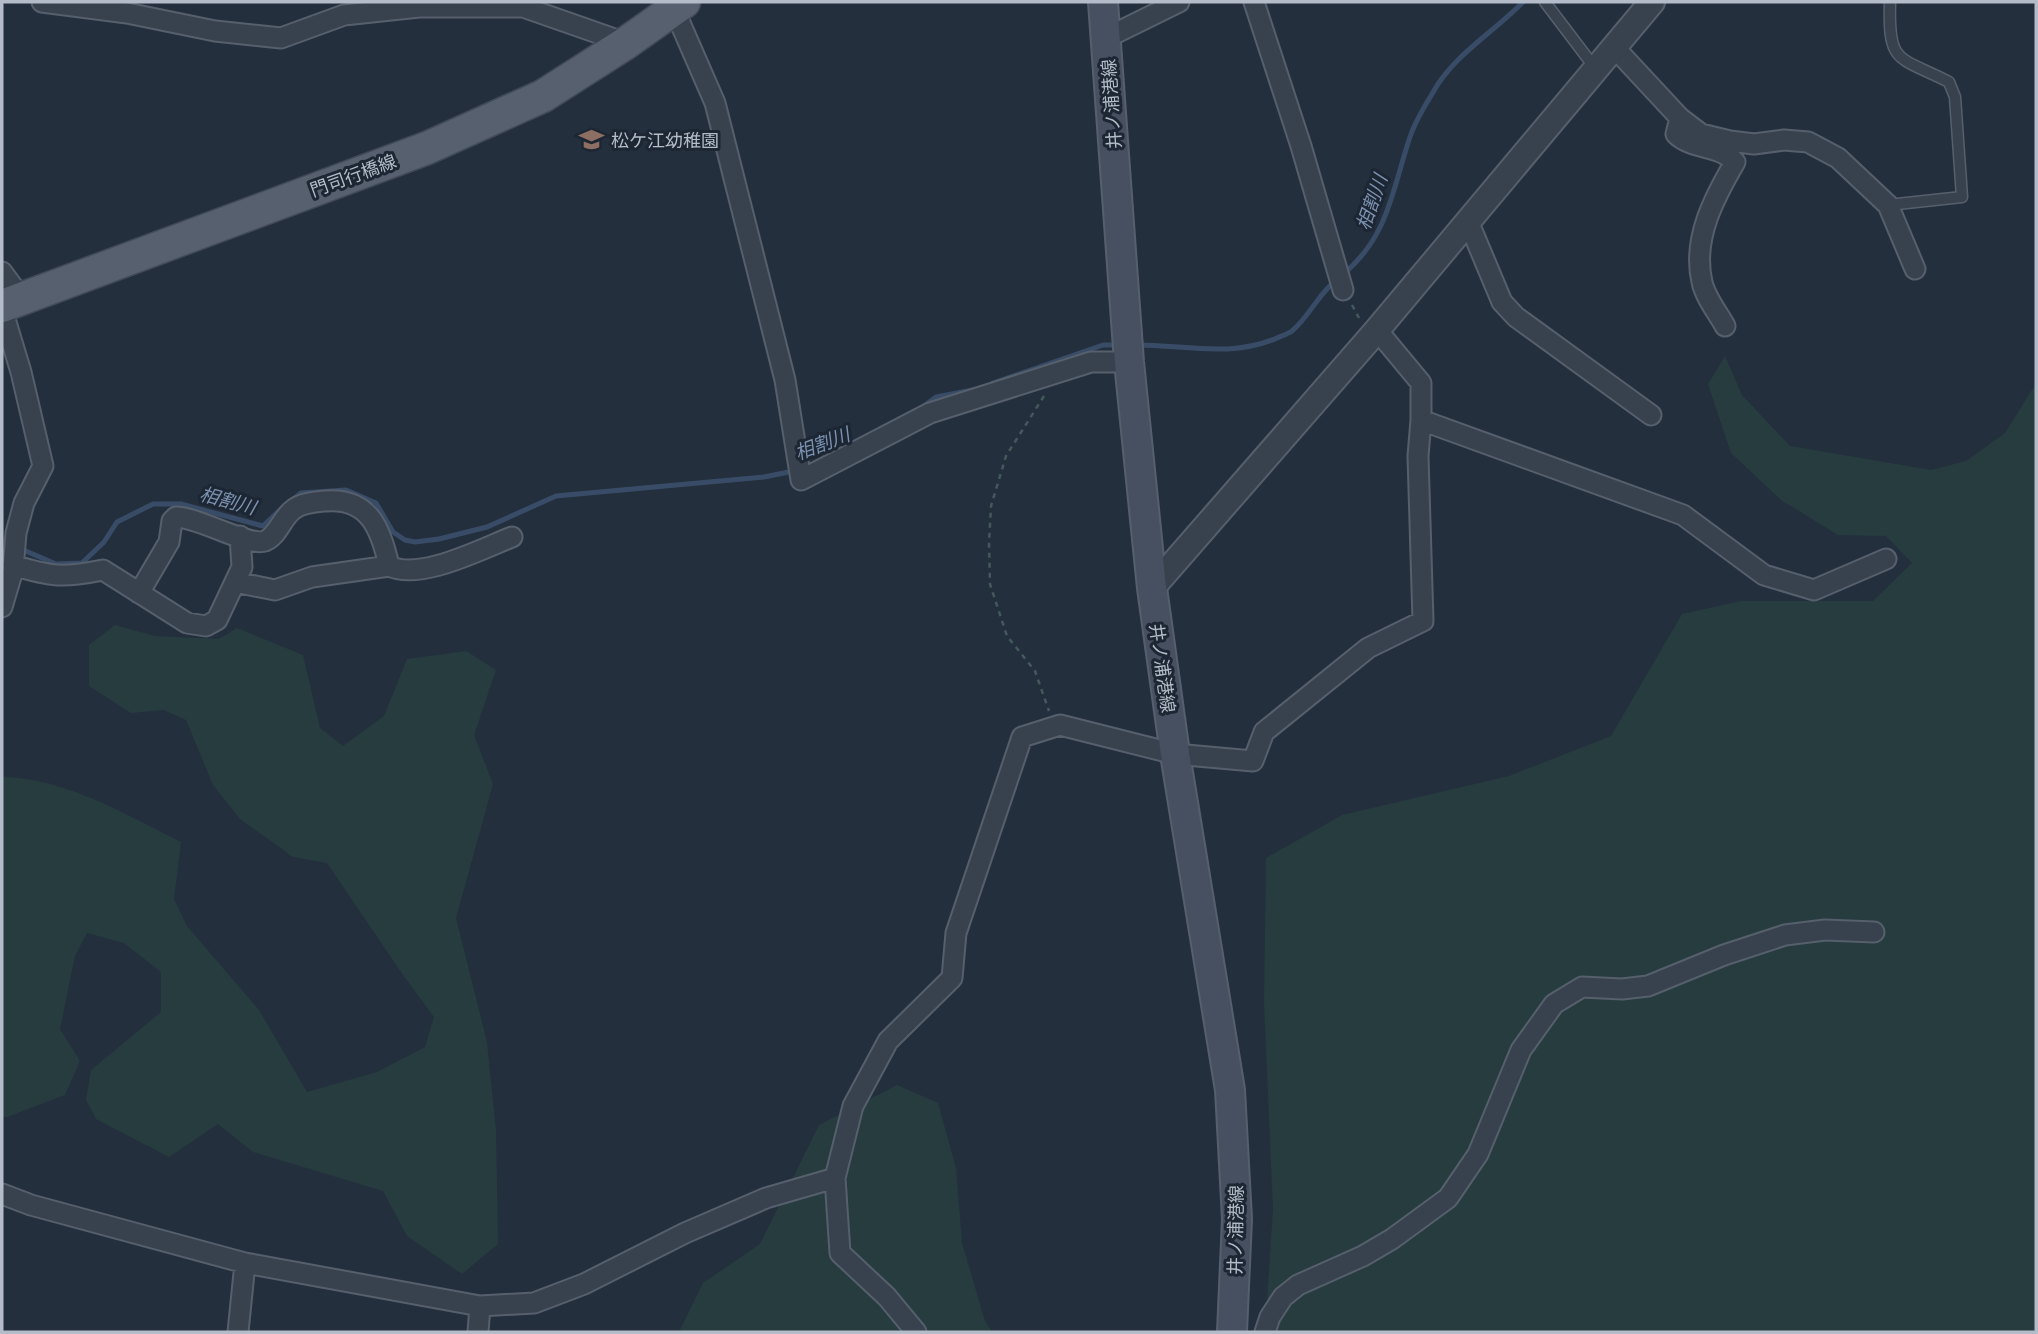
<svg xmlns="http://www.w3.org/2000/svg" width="2038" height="1334" font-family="Commissioner,'Noto Sans JP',sans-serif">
	<rect width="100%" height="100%" fill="#242f3e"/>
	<path fill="#263c3f" d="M2036 333V1332H1265L1273 1209 1264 1002 1266 858 1342 815 1509 776 1611 736 1682 614 1741 601H1873L1912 563 1886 536 1838 535 1781 500 1731 453 1708 384 1725 356 1742 395 1790 446 1931 470 1966 461 2005 433 2035 385Z
		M115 625 155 636 219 639 237 628 303 655 320 728 343 746 384 716 407 659 466 651 496 670 474 735 493 784 456 918 487 1042 496 1131 498 1244 462 1274 407 1236 383 1191 253 1152 218 1124 169 1157 96 1119 86 1100 91 1070 161 1012V972L124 943 87 933 75 956 60 1029 80 1061 65 1095 7 1117H2V777C63 777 127 815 181 842L174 899 187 926 259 1010 307 1092 377 1072 425 1047 434 1017 403 975 327 863 293 857 240 819 213 785 186 720 164 710 131 713 89 686V645Z
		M897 1085 938 1103 956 1168 962 1243 985 1321 992 1332H679L703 1283 760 1244 819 1125Z"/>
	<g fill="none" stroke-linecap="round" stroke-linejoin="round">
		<path stroke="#394c67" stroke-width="5" d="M1342 275C1389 237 1392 190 1410 137 1415 122 1424 107 1432 94 1453 55 1493 33 1523 2
			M1137 345C1185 345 1231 358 1277 338 1281 336 1288 334 1292 331 1308 318 1318 295 1335 281
			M993 383 1103 345H1120
			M924 406 936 397 973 390
			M292 500 301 493 346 490 376 503 393 532 405 540 415 542 439 539 487 527 556 496 764 477 794 471
			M21 549 56 564 82 563 104 542 117 522 153 504H181L263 526 282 508"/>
		<defs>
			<path id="service" d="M1545 2 1595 68
				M1888 205 1962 197 1955 97 1949 82C1898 56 1888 65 1890 2"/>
			<path id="minor" d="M42 2 127 13 215 31 281 38 344 15 419 7H523L626 43
				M1254 2 1301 146 1343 290
				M674 9 715 103 785 380 801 480 930 413 1091 362H1129
				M1106 38 1179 2
				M1614 47 1680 118 1701 134 1730 141 1754 144 1784 140 1808 142 1838 158 1888 205 1915 269
				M1680 118 1676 134C1692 150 1720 145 1735 162 1714 198 1692 239 1702 282 1705 297 1718 313 1725 326
				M1468 221 1502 302 1516 317 1651 415
				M2 272 22 299
				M2 309 21 372 43 466 24 503 16 533 13 570 2 607
				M1421 420 1683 515 1764 575 1814 590 1886 559
				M13 565C52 577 63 578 103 570L187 623 206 626 217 620 242 567 240 536
				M235 582 275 590 312 577 389 566
				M139 593 169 542 172 521 176 517C199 517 248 547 265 541 278 536 282 517 294 509 302 503 315 502 325 501 369 497 381 529 389 566 420 581 481 549 512 537
				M2 1194 31 1205 245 1263 480 1306 534 1303 584 1284 685 1233 766 1198 835 1178
				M238 1332 245 1263
				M478 1332 480 1306
				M916 1332 887 1297 840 1253 835 1178 853 1106 888 1041 952 978 956 933 1022 737 1060 725 1175 754 1253 761 1264 732 1368 648 1423 621 1418 456 1421 420V383L1377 330
				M1265 1332 1270 1317 1283 1297 1298 1285 1363 1256 1392 1239 1448 1198 1478 1154 1521 1050 1554 1004 1582 987 1622 989 1648 986 1724 955 1785 935 1825 930 1874 932"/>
			<path id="tertiary" d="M1152 588 1377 330 1652 2"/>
			<path id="secondary" d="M1103 2 1129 362 1152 588 1175 754 1230 1090 1237 1219 1232 1332"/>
			<path id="primary" d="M2 306 427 148 543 96 626 43 684 2"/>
		</defs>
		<use href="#service" stroke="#565f6c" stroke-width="13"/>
		<use href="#minor" stroke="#565f6c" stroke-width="23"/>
		<use href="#tertiary" stroke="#565f6c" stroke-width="28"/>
		<use href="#secondary" stroke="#565f6c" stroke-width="32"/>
		<use href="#primary" stroke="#414a57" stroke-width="35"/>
		<path stroke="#44595c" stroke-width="2.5" stroke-dasharray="5 5" stroke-linecap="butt" d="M1352 305 1359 318
			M1044 396 1006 456 991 506 989 543 990 584 1007 636 1035 671 1049 711"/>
		<use href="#service" stroke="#38414e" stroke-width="10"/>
		<use href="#minor" stroke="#38414e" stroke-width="19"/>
		<use href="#tertiary" stroke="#38414e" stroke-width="24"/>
		<use href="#secondary" stroke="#465061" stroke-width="28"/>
		<use href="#primary" stroke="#56606e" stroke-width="32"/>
	</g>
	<defs>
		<symbol id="school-bare" viewBox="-9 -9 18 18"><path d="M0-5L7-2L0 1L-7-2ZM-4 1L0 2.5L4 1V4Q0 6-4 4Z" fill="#8d6e63" stroke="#1d2633" stroke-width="2.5" paint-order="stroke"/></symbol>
	</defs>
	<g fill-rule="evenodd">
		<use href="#school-bare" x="574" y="122" width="35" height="35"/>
	</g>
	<g text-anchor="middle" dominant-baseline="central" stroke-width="6" stroke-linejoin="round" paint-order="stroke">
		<g font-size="18" fill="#b4bcc9" stroke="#1d2633">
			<text transform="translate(1111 104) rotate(-94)">井ノ浦港線</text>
			<text transform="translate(353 175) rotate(-20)">門司行橋線</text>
			<text transform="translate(1163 668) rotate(82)">井ノ浦港線</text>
			<text transform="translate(1235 1230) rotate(-89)">井ノ浦港線</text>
		</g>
		<g font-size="18" fill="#b4bcc9" stroke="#1d2633" text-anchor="start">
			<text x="611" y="140">松ケ江幼稚園</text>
		</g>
		<g font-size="19" font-style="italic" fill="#7c92b1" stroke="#1d2633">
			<text transform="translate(1371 202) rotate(-71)">相割川</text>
			<text transform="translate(822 443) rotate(-21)">相割川</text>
			<text transform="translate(228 500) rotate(15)">相割川</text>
		</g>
	</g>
	<rect width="2038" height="1334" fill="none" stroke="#b4bcc9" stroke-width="7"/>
</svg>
